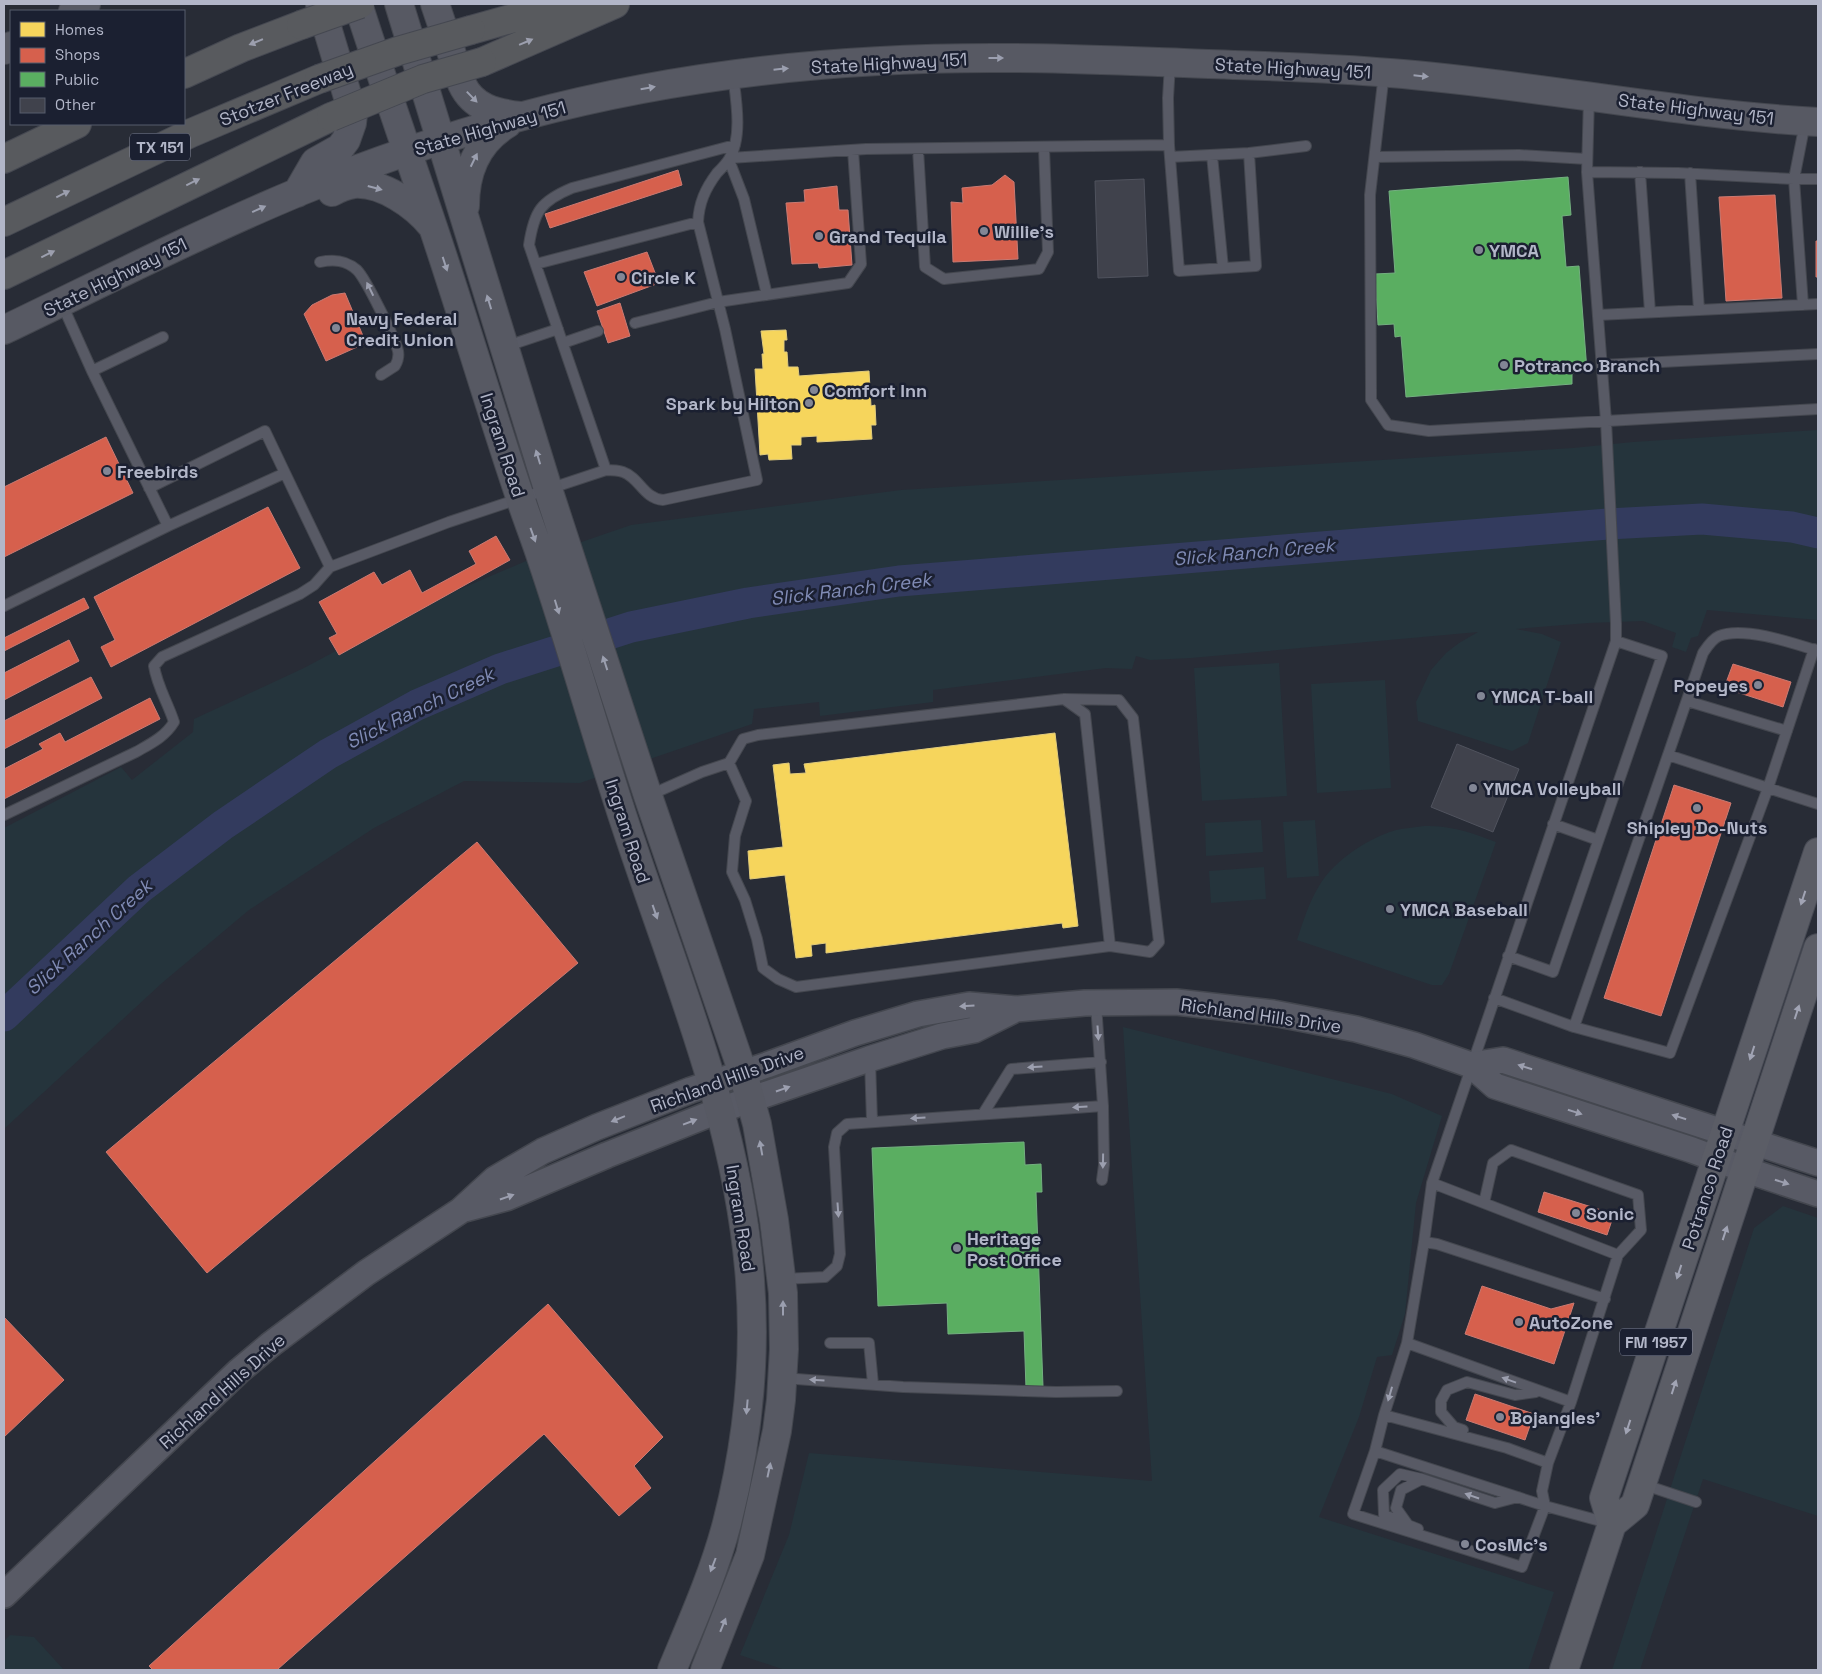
<svg xmlns="http://www.w3.org/2000/svg" width="1822" height="1674" font-family="'Space Grotesk',sans-serif">
	<rect width="100%" height="100%" fill="#282c36"/>
	<path fill="#25343c" d="M1818 430V620L1707 610 1698 636 1691 638 1686 652 1672 647 1676 633 1643 621 1588 623 1516 629 1542 634 1561 642 1528 743 1512 751 1418 721 1416 702 1431 670 1446 653 1459 643 1478 632 1191 658 1150 660 1136 656 1132 669 1106 668 933 690V702L820 716 819 702 754 709 752 724 580 783 464 781 374 828 249 910 162 983 4 1129V828L121 767 132 780 193 732 194 719 304 668 416 608 526 561 631 525 901 490 1573 448 1633 442Z
		M1279 663 1287 796 1202 801 1194 668Z
		M1385 680 1391 788 1317 793 1311 684Z
		M1261 820 1263 852 1206 856 1205 823Z
		M1315 820 1319 876 1287 878 1283 822Z
		M1424 826C1453 826 1469 832 1496 842L1449 974 1442 985H1432L1297 940C1303 922 1309 902 1319 886 1334 860 1372 835 1401 829 1409 828 1417 827 1424 826Z
		M1264 867 1266 899 1211 903 1209 871Z
		M1123 1027 1392 1094 1442 1116 1416 1203 1405 1314 1392 1355 1377 1357 1359 1417 1319 1517 1554 1592 1528 1670H785L740 1655 789 1535 809 1453 1152 1481Z
		M1783 1206 1818 1218V1516L1703 1479 1640 1670H1612L1754 1228Z
		M10 1635 34 1637 64 1670H4V1641Z"/>
	<path fill="#f6d55c" stroke="#e2cc7c" d="M786 330 787 340H784V352H787L788 367H798L799 376 869 371 871 406 875 405 876 425H871L872 439 817 442V436L801 437V445H791L792 459 769 460 768 454 760 455 755 369H763L762 354H764L761 331Z
		M1055 733 1078 926 1063 928 1062 923 826 953V943L811 945 812 956 796 958 785 875 750 879 748 851 783 847 773 765 789 763 790 774 806 773 804 764Z"/>
	<path fill="#d6604d" stroke="#cb7a72" d="M678 170 682 185 550 228 545 214Z
		M1005 175 1014 182 1018 259 953 262 951 202 963 203 962 188 992 185Z
		M837 186 839 210H848L852 265 819 268 818 263 792 264 786 203 805 202 804 190Z
		M1775 195 1782 298 1726 301 1719 197Z
		M1816 241H1818V277H1816Z
		M647 252 659 283 597 306 584 272Z
		M345 293 366 343 326 361 304 314 312 305 332 295Z
		M620 303 630 336 608 343 597 311Z
		M106 437 133 493 4 557V487Z
		M268 507 300 568 111 667 101 647 115 640 94 597Z
		M496 536 510 560 339 655 329 638 337 634 319 602 374 572 382 585 410 570 422 593 476 564 469 551Z
		M84 598 89 608 4 651V638Z
		M69 640 79 661 4 700V673Z
		M1733 664 1791 682 1783 707 1724 688Z
		M91 677 102 698 4 749V721Z
		M150 698 160 719 4 799V769L43 749 39 744 60 733 65 742Z
		M1674 785 1731 803 1661 1016 1604 998Z
		M477 842 578 963 207 1273 106 1152Z
		M1544 1192 1614 1214 1607 1235 1538 1212Z
		M1482 1286 1551 1309 1574 1303 1554 1364 1465 1334Z
		M548 1304 663 1437 634 1466 651 1488 619 1516 544 1434 278 1669 279 1670H153L149 1666Z
		M4 1317 64 1380 4 1437Z
		M1475 1394 1534 1414 1525 1440 1466 1420Z"/>
	<path fill="#5aae61" stroke="#74b080" d="M1568 177 1571 215 1562 216 1566 267 1579 266 1587 371 1572 373V384L1406 397 1401 336 1395 337 1394 324 1378 325 1375 274 1395 273 1389 191Z
		M1024 1142 1025 1165 1041 1164 1042 1192H1036L1043 1387 1026 1388 1024 1331 948 1334 947 1303 878 1306 872 1148Z"/>
	<g fill="none" stroke-linecap="round" stroke-linejoin="round">
		<path stroke="#333b5e" stroke-width="31" d="M4 1016 139 889 223 825 328 754 417 705 500 669 631 627 748 603 899 581 1608 524 1702 519 1792 527 1818 533"/>
	</g>
	<path fill="#40424c" stroke="#50535e" d="M1144 179 1148 276 1098 278 1095 181Z
		M1457 744 1519 769 1493 832 1431 807Z"/>
	<g fill="none" stroke-linecap="round" stroke-linejoin="round">
		<defs>
			<path id="service" d="M1384 73 1370 195 1371 389V400L1388 425 1429 431 1818 409
				M1589 97 1587 172 1606 421 1616 624V641L1432 1183 1618 1255 1571 1402 1548 1463 1542 1491 1545 1506 1608 1523
				M1805 123 1794 179H1818
				M1169 145 1179 271 1256 266 1249 153 1170 157
				M918 149 925 267 944 279 1039 269 1048 252 1044 148
				M1249 153 1306 146
				M1212 155 1223 268
				M1375 157 1519 155 1587 159
				M730 158 866 149 1169 145 1168 98 1170 64
				M729 160 744 199 767 295
				M1587 172 1678 173 1794 179 1803 305
				M1640 172 1650 312
				M1690 173 1699 310
				M320 262C334 259 346 260 357 270 366 279 395 338 398 351 399 356 398 361 395 366L381 375
				M536 264 698 222
				M62 304 92 371 168 526
				M1598 315 1818 304
				M635 323 718 302 848 283 861 264 853 150
				M563 343 598 331
				M504 347 558 329
				M1602 365 1818 354
				M92 371 163 337
				M606 470 529 245C534 211 541 201 572 188L735 145
				M149 488 265 431 285 473
				M4 606 168 526 285 473 330 567 449 522 606 470C612 470 617 470 623 472 640 478 643 498 663 500L757 480 725 329 698 222C699 203 705 189 717 173 721 169 726 164 729 159 743 138 736 99 733 75
				M1814 649 1768 788 1818 804
				M1687 701 1787 731
				M1668 755 1703 653C1707 647 1712 639 1719 636 1743 626 1793 643 1818 651
				M729 763 746 801 735 836 732 872 745 900 757 939 763 968 778 979 796 987 1110 946 1085 714 1064 699
				M650 795 702 772 729 763 743 739 758 735 1064 699 1119 700 1133 718 1159 942 1150 952 1110 946
				M4 815 136 752C150 744 165 737 174 722 168 703 157 686 154 666L162 657 300 594 314 585 330 567
				M1553 824 1598 840
				M1508 956 1553 972 1662 656 1616 641
				M1494 998 1574 1027 1670 1053 1768 788 1668 755 1574 1027
				M870 1060 872 1121
				M983 1114 1011 1069 1101 1062
				M1102 1180 1104 1165 1103 1106
				M1432 1183 1424 1242 1437 1244 1605 1299
				M1484 1203 1493 1163 1511 1150 1638 1195 1641 1230 1618 1255
				M783 1279 825 1277 837 1266 840 1254 834 1147 837 1133 847 1124 1103 1106 1096 1004
				M830 1343H869L873 1384
				M1407 1343 1424 1242
				M783 1378 903 1387 1056 1392 1117 1391
				M1463 1430 1454 1427 1441 1412V1401L1447 1390 1467 1382 1515 1395 1536 1392
				M1375 1451 1545 1506 1522 1567 1353 1514Z
				M1375 1451 1384 1415
				M1548 1463 1507 1448 1384 1415 1407 1343 1571 1402
				M1642 1484 1696 1502
				M1407 1524 1384 1515 1383 1490 1400 1474 1422 1479
				M1418 1529 1408 1525 1396 1508 1401 1490 1422 1479 1495 1503 1518 1497"/>
			<path id="tertiary" d="M1471 1065 1503 1060 1818 1163
				M465 1209 506 1198 607 1155 720 1110 869 1059 942 1036 974 1030 1016 1009
				M4 1595 239 1371 270 1345 366 1273 460 1211 495 1179 543 1151 597 1127 691 1090 767 1065 855 1033 918 1014 969 1005 1016 1009 1085 1003 1176 1002 1273 1013 1356 1029 1414 1045 1471 1065 1495 1086 1692 1150 1746 1170 1818 1194"/>
			<path id="secondary" d="M358 4C382 79 408 153 433 227 463 316 489 405 519 494 526 516 535 538 542 560 569 640 592 721 618 802 668 959 738 1114 750 1280 756 1361 747 1445 727 1523 714 1573 692 1622 672 1670
				M399 4 548 489 648 796 743 1073 757 1124 774 1220 783 1293 784 1349 781 1400 777 1431 750 1555 705 1670
				M435 4 462 84C473 108 496 113 520 116
				M73 11 86 4
				M4 50 11 46
				M332 192C339 188 346 185 354 184 382 182 415 205 432 226
				M297 193 315 162 340 148 346 140 352 123 353 114 320 4
				M465 206C465 173 477 142 507 124
				M4 330C102 283 200 233 301 191 373 162 448 136 523 116 679 74 844 57 1006 58 1065 58 1124 61 1184 63 1252 66 1321 67 1390 73 1533 84 1675 114 1818 122"/>
			<path id="primary" d="M1612 1524 1604 1498 1818 852
				M1564 1670 1612 1524 1635 1505 1818 948"/>
			<path id="motorway" d="M471 30 521 16 581 4
				M482 62 615 4
				M184 74 241 48 301 25
				M4 159 77 124
				M4 222 191 133 319 79
				M4 275 331 117"/>
		</defs>
		<use href="#service" stroke="#44474f" stroke-width="12"/>
		<use href="#tertiary" stroke="#44474f" stroke-width="28"/>
		<use href="#secondary" stroke="#44474f" stroke-width="30"/>
		<use href="#primary" stroke="#464953" stroke-width="30"/>
		<use href="#motorway" stroke="#454851" stroke-width="30"/>
		<use href="#service" stroke="#585a65" stroke-width="10"/>
		<use href="#tertiary" stroke="#585a65" stroke-width="25"/>
		<use href="#secondary" stroke="#575963" stroke-width="28"/>
		<use href="#primary" stroke="#5b5d66" stroke-width="28"/>
		<use href="#motorway" stroke="#585a5e" stroke-width="28"/>
		<defs>
			<path id="motorway-bridge" d="M301 25 360 4
				M319 79 398 51 471 30
				M331 117 423 79 482 62"/>
		</defs>
		<use href="#motorway-bridge" stroke="#454851" stroke-width="30" stroke-linecap="butt"/>
		<use href="#motorway-bridge" stroke="#585a5e" stroke-width="28"/>
	</g>
	<defs><path id="oneway-solid" d="M-6-.8H1V-3.2L6.5 0L1 3.2V.8H-6Z" transform="scale(1.25)"/></defs>
	<g fill="#9c9fae">
		<use href="#oneway-solid" transform="translate(256 42) rotate(158)"/>
		<use href="#oneway-solid" transform="translate(526 42) rotate(-23)"/>
		<use href="#oneway-solid" transform="translate(193 182) rotate(-26)"/>
		<use href="#oneway-solid" transform="translate(63 194) rotate(-26)"/>
		<use href="#oneway-solid" transform="translate(48 254) rotate(-26)"/>
	</g>
	<g fill="#9b9faf">
		<use href="#oneway-solid" transform="translate(996 58)"/>
		<use href="#oneway-solid" transform="translate(781 69) rotate(-6)"/>
		<use href="#oneway-solid" transform="translate(1421 76) rotate(6)"/>
		<use href="#oneway-solid" transform="translate(648 88) rotate(-10)"/>
		<use href="#oneway-solid" transform="translate(472 97) rotate(46)"/>
		<use href="#oneway-solid" transform="translate(474 160) rotate(-64)"/>
		<use href="#oneway-solid" transform="translate(375 188) rotate(15)"/>
		<use href="#oneway-solid" transform="translate(259 209) rotate(-24)"/>
		<use href="#oneway-solid" transform="translate(445 264) rotate(72)"/>
		<use href="#oneway-solid" transform="translate(489 302) rotate(-107)"/>
		<use href="#oneway-solid" transform="translate(538 457) rotate(-107)"/>
		<use href="#oneway-solid" transform="translate(533 535) rotate(70)"/>
		<use href="#oneway-solid" transform="translate(557 607) rotate(73)"/>
		<use href="#oneway-solid" transform="translate(605 663) rotate(-108)"/>
		<use href="#oneway-solid" transform="translate(655 912) rotate(71)"/>
		<use href="#oneway-solid" transform="translate(761 1148) rotate(-100)"/>
		<use href="#oneway-solid" transform="translate(783 1308) rotate(-90)"/>
		<use href="#oneway-solid" transform="translate(747 1407) rotate(95)"/>
		<use href="#oneway-solid" transform="translate(769 1470) rotate(-78)"/>
		<use href="#oneway-solid" transform="translate(713 1565) rotate(111)"/>
		<use href="#oneway-solid" transform="translate(723 1625) rotate(-68)"/>
	</g>
	<g fill="#9c9faf">
		<use href="#oneway-solid" transform="translate(370 289) rotate(-116)"/>
		<use href="#oneway-solid" transform="translate(967 1006) rotate(176)"/>
		<use href="#oneway-solid" transform="translate(1098 1033) rotate(86)"/>
		<use href="#oneway-solid" transform="translate(1035 1067) rotate(176)"/>
		<use href="#oneway-solid" transform="translate(1525 1067) rotate(-162)"/>
		<use href="#oneway-solid" transform="translate(783 1089) rotate(-19)"/>
		<use href="#oneway-solid" transform="translate(1080 1107) rotate(176)"/>
		<use href="#oneway-solid" transform="translate(1575 1112) rotate(18)"/>
		<use href="#oneway-solid" transform="translate(1679 1117) rotate(-162)"/>
		<use href="#oneway-solid" transform="translate(918 1118) rotate(176)"/>
		<use href="#oneway-solid" transform="translate(618 1119) rotate(158)"/>
		<use href="#oneway-solid" transform="translate(690 1122) rotate(-21)"/>
		<use href="#oneway-solid" transform="translate(1103 1161) rotate(91)"/>
		<use href="#oneway-solid" transform="translate(1782 1182) rotate(18)"/>
		<use href="#oneway-solid" transform="translate(507 1197) rotate(-19)"/>
		<use href="#oneway-solid" transform="translate(838 1210) rotate(86)"/>
		<use href="#oneway-solid" transform="translate(817 1380) rotate(-176)"/>
		<use href="#oneway-solid" transform="translate(1509 1380) rotate(-160)"/>
		<use href="#oneway-solid" transform="translate(1390 1394) rotate(106)"/>
		<use href="#oneway-solid" transform="translate(1472 1496) rotate(-161)"/>
	</g>
	<g fill="#a1a4b4">
		<use href="#oneway-solid" transform="translate(1803 898) rotate(108)"/>
		<use href="#oneway-solid" transform="translate(1797 1012) rotate(-72)"/>
		<use href="#oneway-solid" transform="translate(1752 1053) rotate(108)"/>
		<use href="#oneway-solid" transform="translate(1725 1233) rotate(-72)"/>
		<use href="#oneway-solid" transform="translate(1679 1272) rotate(108)"/>
		<use href="#oneway-solid" transform="translate(1674 1387) rotate(-72)"/>
		<use href="#oneway-solid" transform="translate(1628 1427) rotate(108)"/>
	</g>
	<g fill="#828695" stroke="#1b2031" stroke-width="2">
		<circle cx="984" cy="231" r="5"/>
		<circle cx="819" cy="236" r="5"/>
		<circle cx="1479" cy="250" r="5"/>
		<circle cx="621" cy="277" r="5"/>
		<circle cx="336" cy="328" r="5"/>
		<circle cx="1504" cy="365" r="5"/>
		<circle cx="814" cy="390" r="5"/>
		<circle cx="809" cy="403" r="5"/>
		<circle cx="107" cy="471" r="5"/>
		<circle cx="1758" cy="685" r="5"/>
		<circle cx="1481" cy="696" r="5"/>
		<circle cx="1473" cy="788" r="5"/>
		<circle cx="1697" cy="808" r="5"/>
		<circle cx="1390" cy="909" r="5"/>
		<circle cx="1576" cy="1213" r="5"/>
		<circle cx="957" cy="1248" r="5"/>
		<circle cx="1519" cy="1322" r="5"/>
		<circle cx="1500" cy="1417" r="5"/>
		<circle cx="1465" cy="1544" r="5"/>
	</g>
	<g text-anchor="middle" dominant-baseline="central" stroke-width="5" stroke-linejoin="round" paint-order="stroke">
		<g fill="#1b2031" stroke="#85899b" stroke-width="1">
			<rect x="130" y="133.5" width="60" height="27" rx="4"/>
			<rect x="1620" y="1328.5" width="72" height="27" rx="4"/>
		</g>
		<g font-size="16" font-weight="bold" fill="#b2b6c8">
			<text x="160" y="147">TX 151</text>
			<text x="1656" y="1342">FM 1957</text>
		</g>
		<g font-size="18" fill="#b2b6c8" stroke="#1b2031">
			<text transform="translate(889 63) rotate(-3)">State Highway 151</text>
			<text transform="translate(1293 68) rotate(3)">State Highway 151</text>
			<text transform="translate(286 94) rotate(-22)">Stotzer Freeway</text>
			<text transform="translate(1696 109) rotate(7)">State Highway 151</text>
			<text transform="translate(490 128) rotate(-16)">State Highway 151</text>
			<text transform="translate(115 277) rotate(-26)">State Highway 151</text>
			<text transform="translate(503 445) rotate(72)">Ingram Road</text>
			<text transform="translate(628 831) rotate(72)">Ingram Road</text>
			<text transform="translate(1261 1015) rotate(8)">Richland Hills Drive</text>
			<text transform="translate(727 1079) rotate(-20)">Richland Hills Drive</text>
			<text transform="translate(1707 1188) rotate(-72)">Potranco Road</text>
			<text transform="translate(741 1218) rotate(81)">Ingram Road</text>
			<text transform="translate(222 1391) rotate(-42)">Richland Hills Drive</text>
		</g>
		<g font-size="18" font-weight="bold" fill="#b2b6c8" stroke="#1b2031" text-anchor="start">
			<text x="994" y="231">Willie's</text>
			<text x="829" y="236">Grand Tequila</text>
			<text x="1489" y="250">YMCA</text>
			<text x="631" y="277">Circle K</text>
			<text x="346" y="318">Navy Federal<tspan x="346" dy="21">Credit Union</tspan></text>
			<text x="1514" y="365">Potranco Branch</text>
			<text x="824" y="390">Comfort Inn</text>
			<text x="799" y="403" text-anchor="end">Spark by Hilton</text>
			<text x="117" y="471">Freebirds</text>
			<text x="1748" y="685" text-anchor="end">Popeyes</text>
			<text x="1491" y="696">YMCA T-ball</text>
			<text x="1483" y="788">YMCA Volleyball</text>
			<text x="1697" y="827" text-anchor="middle">Shipley Do-Nuts</text>
			<text x="1400" y="909">YMCA Baseball</text>
			<text x="1586" y="1213">Sonic</text>
			<text x="967" y="1238">Heritage<tspan x="967" dy="21">Post Office</tspan></text>
			<text x="1529" y="1322">AutoZone</text>
			<text x="1510" y="1417">Bojangles'</text>
			<text x="1475" y="1544">CosMc’s</text>
		</g>
		<g font-size="19" font-style="italic" fill="#808bb5" stroke="#1b2031">
			<text transform="translate(1254 552) rotate(-5)">Slick Ranch Creek</text>
			<text transform="translate(851 589) rotate(-7)">Slick Ranch Creek</text>
			<text transform="translate(420 708) rotate(-26)">Slick Ranch Creek</text>
			<text transform="translate(89 937) rotate(-42)">Slick Ranch Creek</text>
		</g>
	</g>
	<rect width="1822" height="1674" fill="none" stroke="#b2b6c8" stroke-width="10"/>
	<rect x="10" y="10" width="175" height="115" fill="#1b2031" stroke="#575c6d"/>
	<rect x="20" y="22" width="25" height="15" fill="#f6d55c" stroke="#575c6d"/>
	<text x="55" y="35" font-size="15" fill="#b2b6c8">Homes</text>
	<rect x="20" y="48" width="25" height="15" fill="#d6604d" stroke="#575c6d"/>
	<text x="55" y="60" font-size="15" fill="#b2b6c8">Shops</text>
	<rect x="20" y="72" width="25" height="15" fill="#5aae61" stroke="#575c6d"/>
	<text x="55" y="85" font-size="15" fill="#b2b6c8">Public</text>
	<rect x="20" y="98" width="25" height="15" fill="#40424c" stroke="#575c6d"/>
	<text x="55" y="110" font-size="15" fill="#b2b6c8">Other</text>
</svg>
